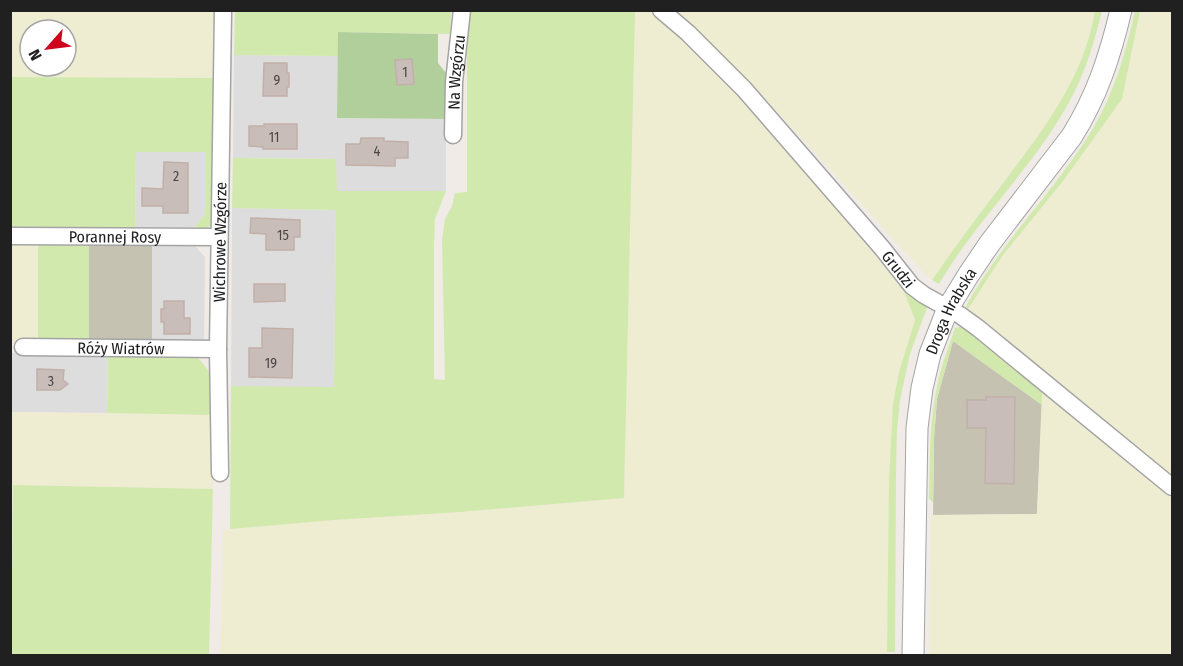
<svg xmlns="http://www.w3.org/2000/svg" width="1183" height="666" font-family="'Fira Sans Condensed',sans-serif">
	<rect width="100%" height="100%" fill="#f0ebe6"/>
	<path fill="#dedddd" d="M234 55 338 56 337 118 446 119V191H336V159L233 158Z
		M136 152H205V215L194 227H135Z
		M232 208 336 210 334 388 231 386Z
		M194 245 205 257 204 343H152V246Z
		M12 353 108 354 107 413 12 412Z"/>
	<path fill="#c5c2b1" d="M152 245V343H89V246Z
		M953 341 1042 405 1037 514 933 515 934 439 937 399Z"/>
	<path fill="#eeedd2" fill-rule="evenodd" d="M11 11H219L218 78 11 77ZM30 30H66V66H30Z
		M635 11H651L687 40 780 140 904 291 915 320 899 372 893 403 889 480 887 655 220 656 223 530 334 520 460 512 624 498Z
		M671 11H1095L1087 43 1074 78 1055 113 961 238 932 280 927 276 763 96 690 26Z
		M1140 11H1172V475L1108 426 968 309 1003 255 1063 181 1122 99Z
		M11 244 38 245V341H11Z
		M1042 392 1172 496V655L929 656 931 515 1037 514Z
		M11 412 214 415 213 489 13 485 11 580Z"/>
	<path fill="#d2e9ad" d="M235 11H451L450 34 338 32V56L234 55Z
		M467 11H635L624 498 460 512 334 520 230 529 231 386 334 387 336 210 232 208 233 158 336 159 337 191H446L435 219 434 245V379L445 380 442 240 445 219 452 206 455 193 467 192Z
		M1095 11H1102C1095 39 1087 67 1074 93 1046 148 1003 193 967 242 957 255 948 269 939 284L932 280C954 248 977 217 1000 187 1042 131 1083 81 1095 11Z
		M1135 11H1140L1122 99 1063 181 1003 255 968 309 966 306C1002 241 1056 190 1094 127 1115 90 1126 51 1135 11Z
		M11 77 218 78 214 223 206 229 194 227 205 215V152H136L135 227H11Z
		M38 245 89 246V343L38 341Z
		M904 291 928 305 910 354 900 400 897 430 896 475 895 652H887L889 480 893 403 899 372 915 320Z
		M959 327C978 329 1025 377 1042 392V405L953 341 937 399 934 439 933 502 929 499C930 460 929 420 938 382 942 363 949 346 955 328Z
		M108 354 196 355 214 378V415L107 413Z
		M13 485 213 489 209 655H11Z"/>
	<path fill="#b1cf9b" d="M338 32 438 34V63L446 73V119L337 118Z"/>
	<path fill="#c8bdb9" stroke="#c2b0a8" stroke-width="1.5" d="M412 59 414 84 397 85 395 60Z
		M264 63H287V73H289V87H287V96H263Z
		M264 124H297V149H263V147L249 146V126H264Z
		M361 138H384V141L408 142V158H395V166L346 165V144H360Z
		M164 162 188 163V213H163V206H142V188L163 189Z
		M251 218 300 220V237H294V250H266V234L250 233Z
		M254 284H285V301L254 302Z
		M164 301H184V318H190V334H164V322H161V309H164Z
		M262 328 293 329 292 378 249 377V348H262Z
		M37 369 64 370 63 380 68 384 60 390H37Z
		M986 397H1015L1014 484 985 483 986 428H967V400H986Z"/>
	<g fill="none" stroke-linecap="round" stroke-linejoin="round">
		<defs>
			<g id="minor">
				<path id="s1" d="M661 10 688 33 744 89 882 248 912 286 924 295 960 315 978 328 1172 487"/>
				<path id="s2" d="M453 135 454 82 462 10"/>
				<path id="s3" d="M10 236 219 237"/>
				<path id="s4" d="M23 347 218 349"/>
				<path id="s5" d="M220 473 218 349 223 10"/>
			</g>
			<g id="tertiary">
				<path id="s6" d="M913 656 917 428 922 388 930 354 948 308 969 274 990 243 1072 136C1097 96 1110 56 1121 10"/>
			</g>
		</defs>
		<use href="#minor" stroke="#a4a4a4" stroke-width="19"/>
		<use href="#tertiary" stroke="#a4a4a4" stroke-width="23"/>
		<use href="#minor" stroke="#fff" stroke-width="16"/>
		<use href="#tertiary" stroke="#fff" stroke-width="21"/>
	</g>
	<g text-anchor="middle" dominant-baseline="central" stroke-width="4.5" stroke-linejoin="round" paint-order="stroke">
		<g font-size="14" fill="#4a4746">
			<text x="405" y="72">1</text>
			<text x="277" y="80">9</text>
			<text x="274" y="137">11</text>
			<text x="377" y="151">4</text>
			<text x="176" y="176">2</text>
			<text x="283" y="235">15</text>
			<text x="271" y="363">19</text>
			<text x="51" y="381">3</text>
		</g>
		<g font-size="16" fill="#202020" stroke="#fff">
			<text stroke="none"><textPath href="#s2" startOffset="63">Na Wzgórzu</textPath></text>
			<text stroke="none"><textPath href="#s3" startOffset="105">Porannej Rosy</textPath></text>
			<text stroke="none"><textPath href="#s5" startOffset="231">Wichrowe Wzgórze</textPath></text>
			<text stroke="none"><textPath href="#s1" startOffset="352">Grudzi</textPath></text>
			<text stroke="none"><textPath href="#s6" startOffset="351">Droga Hrabska</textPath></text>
			<text stroke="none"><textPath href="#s4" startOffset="98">Róży Wiatrów</textPath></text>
		</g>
	</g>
	<rect width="1183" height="666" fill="none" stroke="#202020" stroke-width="24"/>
	<g transform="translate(48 48) rotate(242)"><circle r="28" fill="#ffffff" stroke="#a6a6a6" stroke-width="1.5"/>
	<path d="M0-4.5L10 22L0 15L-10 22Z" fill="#cd021c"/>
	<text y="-9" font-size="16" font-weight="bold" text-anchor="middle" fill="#202020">N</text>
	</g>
</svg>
